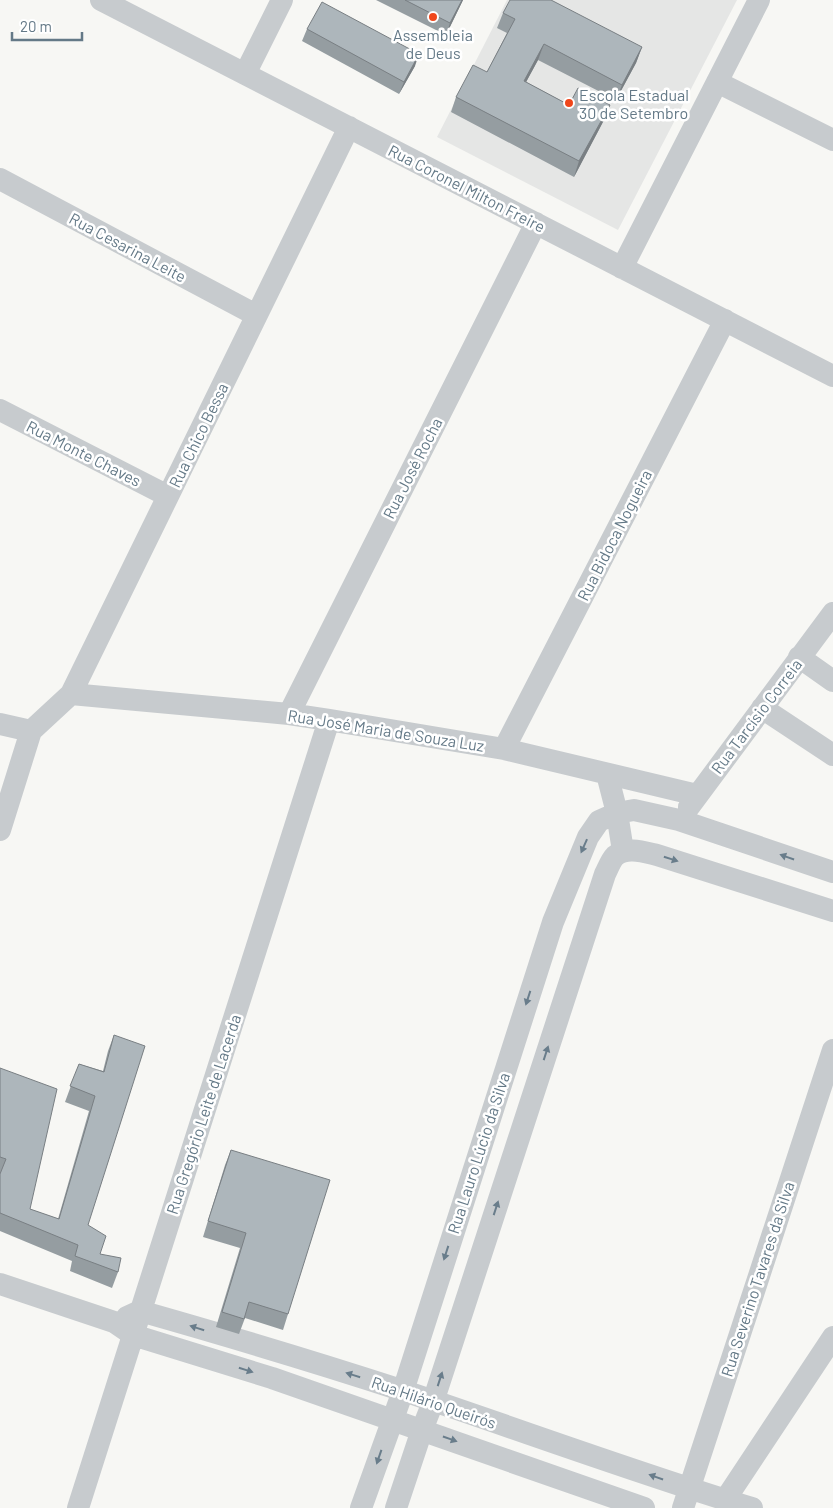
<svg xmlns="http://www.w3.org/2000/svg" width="833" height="1508" font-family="Barlow,sans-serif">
	<rect width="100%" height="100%" fill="#f7f7f4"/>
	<path fill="#e5e6e5" d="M507 0H737L618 230 437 137Z"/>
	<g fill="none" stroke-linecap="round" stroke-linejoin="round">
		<path stroke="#c7cbce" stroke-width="22" d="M101 0 833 376
			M245 74 282 0
			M717 82 833 140
			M0 179 256 315
			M622 268 759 0
			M0 410 168 496
			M799 657 833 681
			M71 694 289 714 329 720 504 749 697 795
			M762 708 833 755
			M289 714 536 223
			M0 724 31 731
			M504 749 725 320
			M607 774 617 813 623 851
			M689 807 833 613
			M0 830 31 731 71 694 349 127
			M0 1284 114 1322 133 1335 272 1378 644 1508
			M127 1317 140 1311C228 1336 315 1362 401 1390 518 1429 634 1472 752 1508
			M725 1500 833 1337
			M78 1508 329 720
			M361 1508 403 1391 553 922 588 837 599 821 617 813 634 810 679 820 833 872
			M396 1508 422 1430 433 1402 605 874C608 868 611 860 615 856 626 846 644 852 657 855L833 911
			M683 1508 833 1050"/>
	</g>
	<path fill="#959da1" d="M376 0H463L446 35Z
		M503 13 642 47 636 63 616 100 538 60 526 82 569 105H610L604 120 574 177 451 112 456 97 487 72 507 33 497 28Z
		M307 29 415 66 399 94 302 41Z
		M114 1035 88 1225 100 1254 118 1272 112 1288 70 1271 72 1261 0 1231V1068L30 1209 58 1219 89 1111 65 1102 79 1064 103 1071 108 1051Z
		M231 1150 288 1314 283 1330 245 1318 239 1334 216 1327 240 1248 203 1237 225 1165Z"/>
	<path fill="#797f83" d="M462 0H463L446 35 450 23Z
		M544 44 538 60 518 97 524 81Z
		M642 47 636 63 616 100 622 85Z
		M419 54 415 66 399 94 404 82Z
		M610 105 604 120 574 177 579 161Z"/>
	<path fill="#adb6bb" stroke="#797f83" d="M405 0H462L450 23Z
		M510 0H551L642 47 622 85 544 44 524 81 569 105 578 88 610 105 579 161 456 97 473 65 487 72 515 19 503 13Z
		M322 2 419 54 404 82 307 29Z
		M114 1035 145 1046 88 1225 106 1236 100 1254 121 1258 118 1272 75 1256 78 1245 0 1213V1174L6 1159 0 1157V1068L57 1089 30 1209 59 1219 95 1096 70 1086 79 1064 104 1072Z
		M231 1150 330 1180 288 1314 249 1302 244 1319 222 1312 246 1233 208 1221Z"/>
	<defs><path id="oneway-solid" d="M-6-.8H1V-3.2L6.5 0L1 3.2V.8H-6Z" transform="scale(1.25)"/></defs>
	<g fill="#697d8b">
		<use href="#oneway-solid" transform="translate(584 846) rotate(114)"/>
		<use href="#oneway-solid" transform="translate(787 857) rotate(-161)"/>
		<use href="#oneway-solid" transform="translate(671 859) rotate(18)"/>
		<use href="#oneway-solid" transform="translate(528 998) rotate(108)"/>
		<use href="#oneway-solid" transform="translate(546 1053) rotate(-72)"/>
		<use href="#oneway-solid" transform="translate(496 1208) rotate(-72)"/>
		<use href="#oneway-solid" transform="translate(446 1253) rotate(108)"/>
		<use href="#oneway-solid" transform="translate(197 1328) rotate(-163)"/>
		<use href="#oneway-solid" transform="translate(246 1370) rotate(18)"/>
		<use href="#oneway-solid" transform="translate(353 1375) rotate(-163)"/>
		<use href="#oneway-solid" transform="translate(440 1379) rotate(-72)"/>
		<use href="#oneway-solid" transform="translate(450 1439) rotate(19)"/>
		<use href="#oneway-solid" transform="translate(379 1457) rotate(109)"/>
		<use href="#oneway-solid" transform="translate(656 1477) rotate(-161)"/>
	</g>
	<g fill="#f0461b" stroke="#fff" stroke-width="2">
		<circle cx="433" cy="17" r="5"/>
		<circle cx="569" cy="103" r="5"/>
	</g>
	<g text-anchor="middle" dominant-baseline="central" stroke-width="5" stroke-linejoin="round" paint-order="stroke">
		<g font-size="16" fill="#647987" stroke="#fff">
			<text x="433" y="34">Assembleia<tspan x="433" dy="18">de Deus</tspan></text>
			<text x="579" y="94" text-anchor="start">Escola Estadual<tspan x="579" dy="18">30 de Setembro</tspan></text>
		</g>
		<g font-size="16" fill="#647987" stroke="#fff">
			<text transform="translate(467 188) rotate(27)">Rua Coronel Milton Freire</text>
			<text transform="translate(128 247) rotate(28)">Rua Cesarina Leite</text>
			<text transform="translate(198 435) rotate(-64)">Rua Chico Bessa</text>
			<text transform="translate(84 453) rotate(27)">Rua Monte Chaves</text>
			<text transform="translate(412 468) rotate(-63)">Rua José Rocha</text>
			<text transform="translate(614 535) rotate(-63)">Rua Bidoca Nogueira</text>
			<text transform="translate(756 716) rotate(-53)">Rua Tarcísio Correia</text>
			<text transform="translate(386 730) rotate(9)">Rua José Maria de Souza Luz</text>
			<text transform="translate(203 1114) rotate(-72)">Rua Gregório Leite de Lacerda</text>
			<text transform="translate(478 1153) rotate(-72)">Rua Lauro Lúcio da Silva</text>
			<text transform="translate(757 1279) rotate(-72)">Rua Severino Tavares da Silva</text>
			<text transform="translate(434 1402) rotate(19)">Rua Hilário Queirós</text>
		</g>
	</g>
	<path d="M12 32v8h70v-8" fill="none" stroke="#647987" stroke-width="2.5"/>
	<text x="20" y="32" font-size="15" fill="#647987" stroke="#ffffff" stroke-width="4" paint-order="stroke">20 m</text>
</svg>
